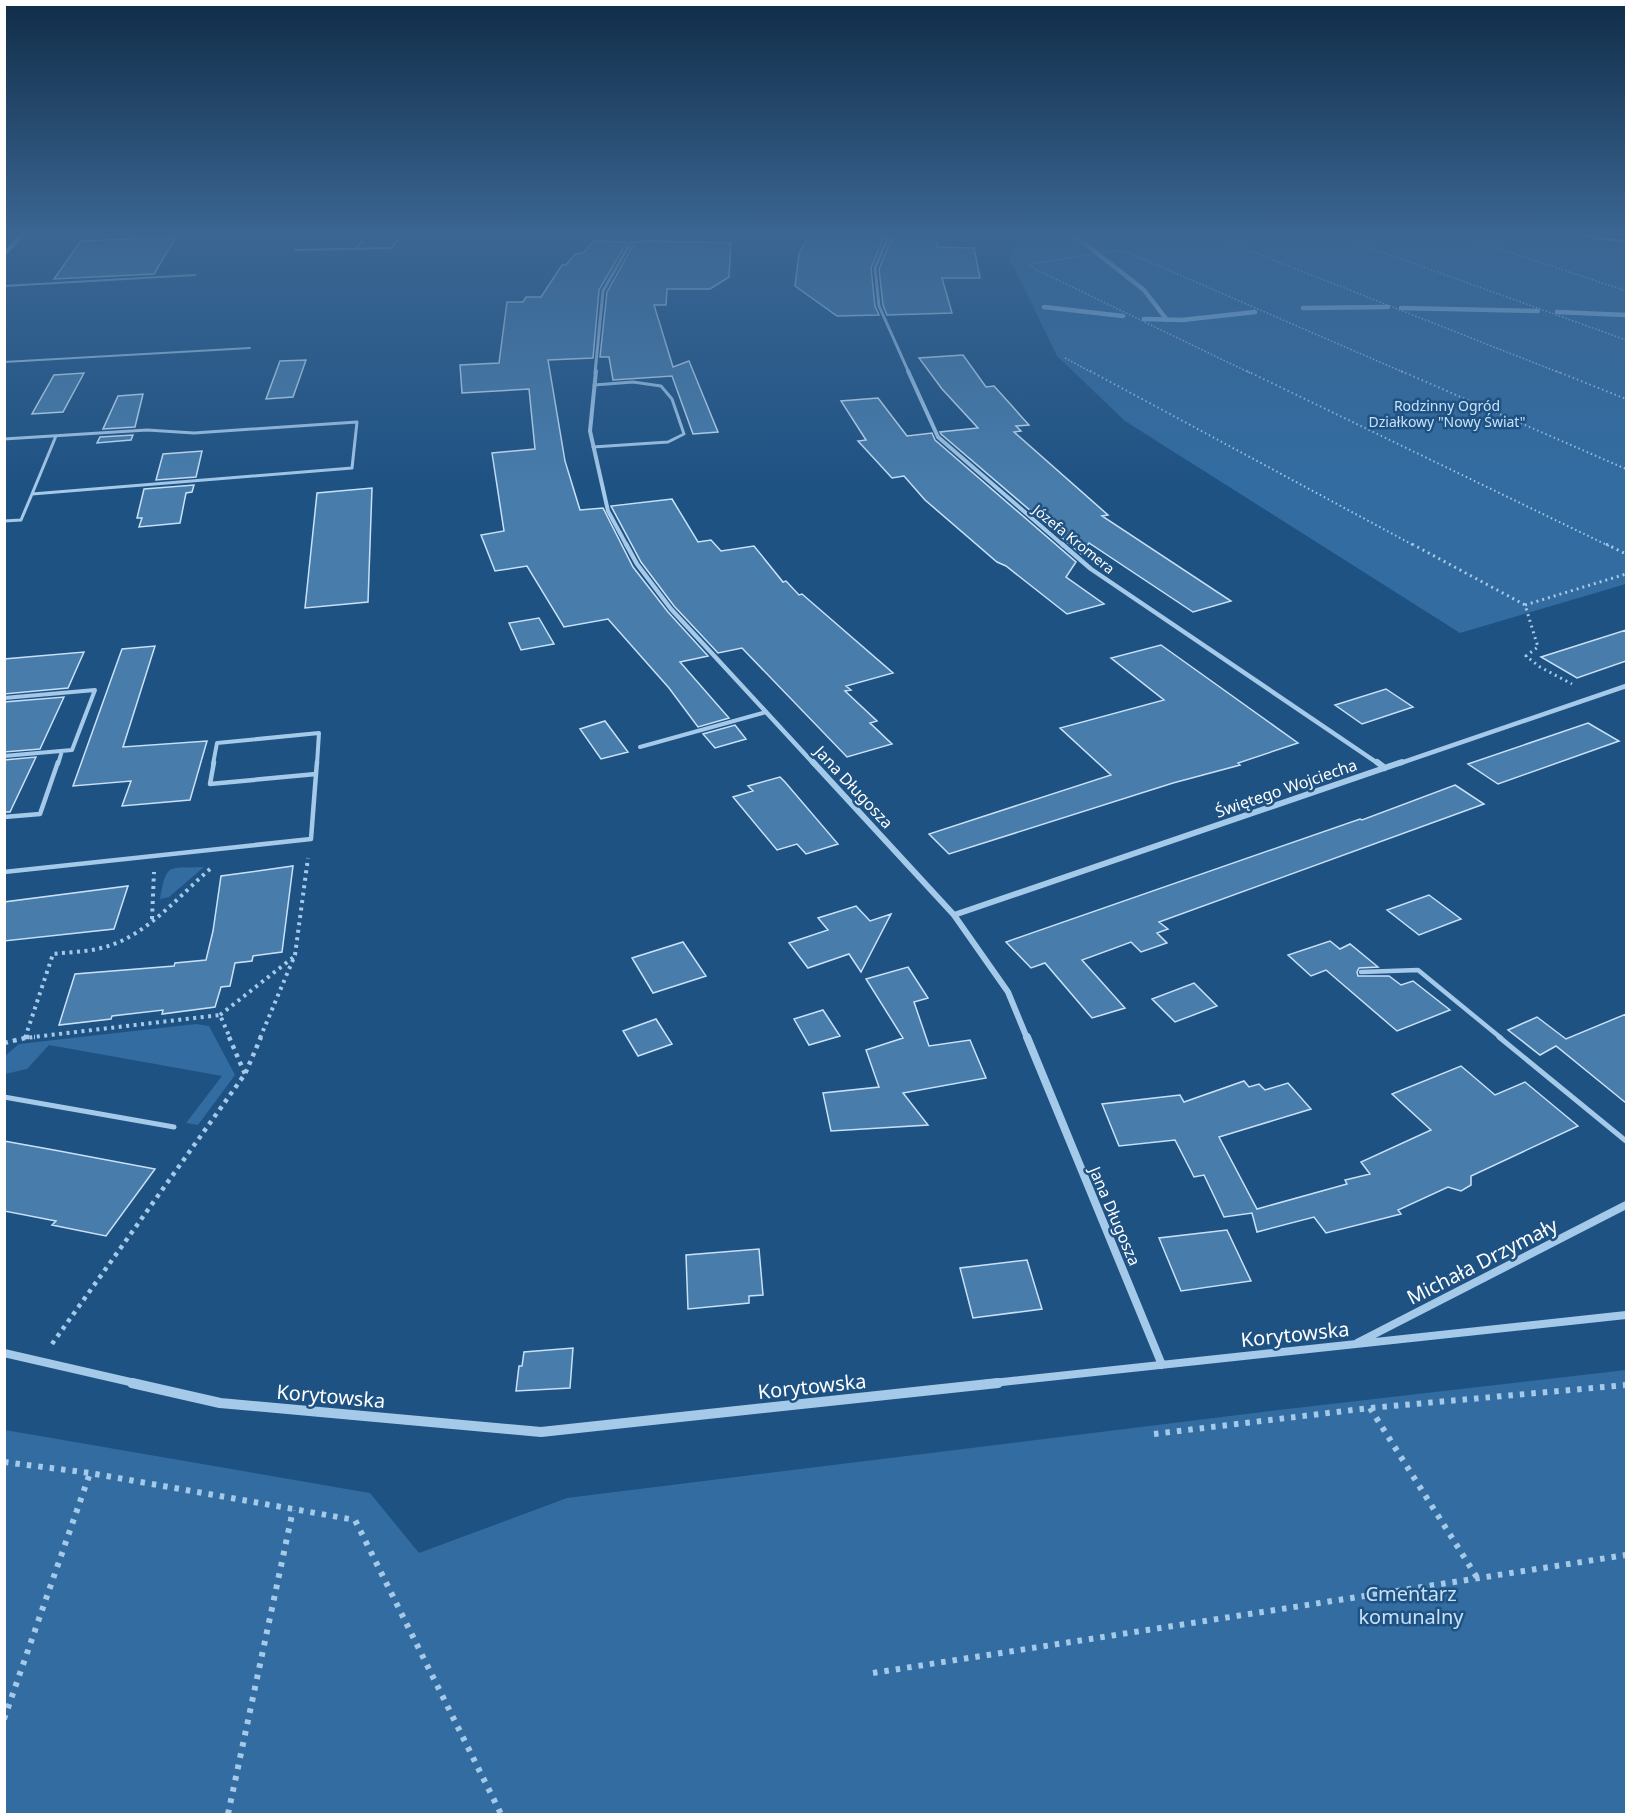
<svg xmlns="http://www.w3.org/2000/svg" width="1631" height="1819" font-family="'Noto Sans',sans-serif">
	<rect width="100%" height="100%" fill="#1e5283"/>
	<path fill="#326ca1" d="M1019 235H1533L1626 246V584L1460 633 1125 421 1057 356 1009 257Z
		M204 867 169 897 160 899C167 861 168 869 204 867Z
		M196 1024 209 1026 235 1075 198 1125 186 1123 222 1076 49 1045 27 1069 5 1074V1056L19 1044Z
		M1626 1370V1814H5V1430L370 1493 419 1553 567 1498 1262 1412Z"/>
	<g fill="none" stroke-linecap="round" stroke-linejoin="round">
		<path stroke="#98c5eb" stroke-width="4.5" d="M1075 236 1144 290 1167 320
			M1044 307 1123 316
			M1303 308 1388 307
			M1401 308 1538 311
			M1557 312 1626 315
			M1144 319 1182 320 1255 312"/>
	</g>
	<path fill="#477cab" stroke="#c9e1f7" stroke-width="1.5" d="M809 235H885L871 268 875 306 879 315 837 316 795 286 799 254Z
		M893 235H939L936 247 974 248 980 278H942L952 313 887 315 883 305 879 269Z
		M176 237 154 274 54 279 81 241Z
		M594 241 627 242 599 290 593 358 548 360 565 461 580 510 603 508 633 567 668 612 708 656 680 662 729 718 698 727 669 688 608 619 564 627 527 566 495 571 481 535 504 531 492 453 535 449 529 389 462 393 460 365 499 363 507 302H523L526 297H541L562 265H566L575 254 583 253Z
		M649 241 731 243 729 277 710 289H667L666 305H654L673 367 689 361 718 432 693 434 672 376 613 380 609 357H600L607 292 635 242Z
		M963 355 986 387 994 386 1029 425 1016 426 1021 431 1014 432 1108 515 1102 516 1231 601 1193 612 1089 543 1081 554 941 434 940 432 978 428 942 389 919 358Z
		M306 360 293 397 266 399 280 361Z
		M84 373 63 412 32 414 54 375Z
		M143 394 135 427 103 429 118 396Z
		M878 398 907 436 932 433 935 440 1076 562 1066 577 1104 604 1067 614 1006 566 997 562 925 500 904 476 892 478 858 441 866 440 841 401Z
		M133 435 131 440 97 443 100 437Z
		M202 451 196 477 156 480 163 454Z
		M194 485 192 492 186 493 180 523 139 527 142 518H137L144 489Z
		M372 488 368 602 305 608 317 493Z
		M672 499 698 542 711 540 721 551 754 546 783 582 786 581 799 595 802 594 893 673 846 686 851 690 845 691 877 721 870 723 892 744 847 757 742 648 718 653 674 606 641 562 611 506Z
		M539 618 554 644 521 650 509 623Z
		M1626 630V661L1577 678 1541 657Z
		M1161 645 1298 743 1238 763 1240 765 1173 783 949 854 929 834 1111 775 1060 728 1164 700 1111 658Z
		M155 646 123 747 207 741 190 800 122 806 131 781 73 786 122 649Z
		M84 652 68 688 4 694V659Z
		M1386 689 1413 707 1362 724 1335 705Z
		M64 697 40 749 4 752V702Z
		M605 721 628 752 601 759 580 729Z
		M1588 723 1619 741 1498 784 1468 764Z
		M735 725 746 739 715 748 703 734Z
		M36 757 10 812H4V760Z
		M780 777 785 782 838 844 806 854 797 844 777 850 733 797 753 791 748 786Z
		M1455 785 1484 804 1159 922 1168 929 1157 933 1167 943 1141 952 1131 942 1082 960 1125 1008 1092 1018 1045 963 1031 968 1006 942 1360 819 1362 820Z
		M293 866 282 952 253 956 252 961 235 963 230 986 221 987 215 1007 162 1014 163 1010 112 1016 111 1019 59 1025 75 974 174 966 175 963 206 960 213 931 221 876Z
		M128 886 114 929 4 941V902Z
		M1429 895 1461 919 1419 935 1387 910Z
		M856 906 870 921 891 914 861 972 849 954 808 968 789 943 828 930 818 918Z
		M1330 941 1340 949 1350 944 1378 967 1359 968 1357 972 1358 976H1389L1401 985 1413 981 1450 1010 1397 1031 1326 970 1311 976 1288 955Z
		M683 942 706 976 653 993 632 958Z
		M908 967 928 998 914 1002 929 1046 970 1040 986 1078 903 1093 928 1125 831 1131 823 1093 879 1087 866 1050 903 1038 866 979Z
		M1194 983 1217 1006 1175 1022 1152 999Z
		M823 1010 840 1036 809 1045 794 1019Z
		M1626 1014V1103L1556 1046 1540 1055 1508 1030 1537 1017 1566 1039Z
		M656 1019 672 1044 638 1056 623 1031Z
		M1461 1066 1495 1095 1525 1082 1578 1126 1471 1176V1185L1461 1191 1448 1187 1398 1210 1401 1214 1326 1233 1314 1217 1257 1232 1252 1213 1224 1217 1204 1175 1194 1177 1175 1140 1119 1146 1102 1104 1180 1095 1184 1102 1244 1081 1249 1087 1259 1084 1265 1090 1288 1083 1311 1109 1219 1137 1257 1209 1347 1184 1345 1180 1370 1174 1361 1162 1431 1130 1392 1094Z
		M4 1141 54 1150 155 1169 106 1236 52 1225 56 1221 4 1211Z
		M1227 1230 1251 1281 1181 1291 1159 1238Z
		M759 1249 763 1295 749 1296V1303L688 1309 686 1255Z
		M1027 1260 1042 1309 973 1318 960 1268Z
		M573 1348 570 1388 516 1391 519 1366H522L524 1352Z"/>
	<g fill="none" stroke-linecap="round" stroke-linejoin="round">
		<path stroke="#a5c9e9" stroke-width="1.5" stroke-dasharray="1.5 2" stroke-linecap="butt" d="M1210 235 1560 373
			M1335 235 1626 340
			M1459 235 1626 291
			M1065 358 1093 373
			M1250 373 1033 268 1030 264 1122 250 1405 373"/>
		<path stroke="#a5c9e9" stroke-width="2" stroke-dasharray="1.5 3" stroke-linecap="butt" d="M1090 371 1415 546
			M1247 371 1609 546
			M1401 371 1626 469
			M1556 371 1626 399"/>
		<path stroke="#a5c9e9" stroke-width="3" stroke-dasharray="2 4" stroke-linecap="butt" d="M1412 544 1525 605 1538 647 1526 656 1540 667 1572 684
			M1606 544 1626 554
			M1525 605 1626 574"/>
		<path stroke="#a5c9e9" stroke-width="4" stroke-dasharray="3 4.5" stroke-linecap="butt" d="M210 869C179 896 146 936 105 947 88 952 70 952 53 954L25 1038 220 1015 230 1038
			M152 919 154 872
			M220 1015 295 956
			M260 1038 295 955 308 858"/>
		<path stroke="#a5c9e9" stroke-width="4.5" stroke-dasharray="4 5" stroke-linecap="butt" d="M25 1037H35
			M229 1037 245 1074
			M4 1043 25 1038
			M52 1344 245 1074 261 1037"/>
		<path stroke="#a5c9e9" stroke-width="6" stroke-dasharray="4.5 7" stroke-linecap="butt" d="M1370 1408 1478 1579
			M1154 1434 1370 1408 1626 1385
			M4 1462 90 1473 355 1520 501 1814
			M873 1673 1626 1555
			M4 1719 90 1473
			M228 1814 293 1510"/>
		<path stroke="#a5c9e9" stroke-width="2" d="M356 249 367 235
			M295 250 391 248 402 235
			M4 286 195 275
			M4 362 250 348"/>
		<path stroke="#a5c9e9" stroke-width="3" d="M4 439 147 430 194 433 357 422 352 468 32 494 21 520 4 521
			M593 447 668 442 684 434 672 399 661 386 633 382 594 385
			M32 494 56 436"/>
		<path stroke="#a5c9e9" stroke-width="4" d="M4 698 95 690 72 750 4 756
			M640 747 766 712
			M58 764 62 751
			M213 764 217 743 319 733 317 764"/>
		<path stroke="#a5c9e9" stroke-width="4.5" d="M214 762 210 784 316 774
			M316 774 317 762
			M4 817 40 814 58 762
			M4 872 311 839 316 774
			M1361 972 1418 970 1501 1038"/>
		<path stroke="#a5c9e9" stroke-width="5" d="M1499 1037 1626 1141
			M4 1097 174 1127"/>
		<path stroke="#a5c9e9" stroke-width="3" d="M889 235 875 268 879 306 909 373
			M595 373 603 291 635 235"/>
		<path stroke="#a5c9e9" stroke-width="4" d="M596 371 590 431 608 511 627 546
			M908 371 938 437 1064 546"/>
		<path stroke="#a5c9e9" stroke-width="4.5" d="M626 544 637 564 671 609 814 764
			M1062 544 1091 569 1379 764
			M1398 764 1626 686"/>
		<path stroke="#a5c9e9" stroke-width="6" d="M813 762 954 915 1008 992 1027 1038
			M1377 762 1385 768
			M954 915 1402 762"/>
		<path stroke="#a5c9e9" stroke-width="8" d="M1027 1037 1162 1365
			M1357 1343 1626 1205
			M4 1353 139 1384
			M984 1384 1626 1315"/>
		<path stroke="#a5c9e9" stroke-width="10" d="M132 1383 220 1403 541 1432 998 1383"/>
		<path fill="#d0e4f7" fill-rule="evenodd" d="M19 235H25L4 257V251Z
			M1570 235H1582L1626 240V243Z"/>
	</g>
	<linearGradient id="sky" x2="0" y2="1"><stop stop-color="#102d48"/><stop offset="0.48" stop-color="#3b6693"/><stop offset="1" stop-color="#3b6693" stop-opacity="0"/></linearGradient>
	<rect width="1631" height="489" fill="url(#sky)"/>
	<g text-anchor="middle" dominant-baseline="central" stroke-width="5" stroke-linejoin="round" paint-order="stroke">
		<g font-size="14" fill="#c9e1f7" stroke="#1e5283">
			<text x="1447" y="405">Rodzinny Ogród<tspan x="1447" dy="16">Działkowy "Nowy Świat"</tspan></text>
		</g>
		<g font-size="14" fill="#fff" stroke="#1e5283">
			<text transform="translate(1074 539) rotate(39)">Józefa Kromera</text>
		</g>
		<g font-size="16" fill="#fff" stroke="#1e5283">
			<text transform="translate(854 787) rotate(47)">Jana Długosza</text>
			<text transform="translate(1286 788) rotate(-19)">Świętego Wojciecha</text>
			<text transform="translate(1115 1216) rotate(67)">Jana Długosza</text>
		</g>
		<g font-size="20" fill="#fff" stroke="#1e5283">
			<text transform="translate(1482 1261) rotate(-27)">Michała Drzymały</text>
			<text transform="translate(1295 1334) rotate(-6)">Korytowska</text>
			<text transform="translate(812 1386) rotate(-6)">Korytowska</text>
			<text transform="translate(331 1396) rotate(5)">Korytowska</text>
		</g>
		<g font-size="20" fill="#c9e1f7" stroke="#1e5283">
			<text x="1411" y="1593">Cmentarz<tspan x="1411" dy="23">komunalny</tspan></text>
		</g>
	</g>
	<rect width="1631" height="1819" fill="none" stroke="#ffffff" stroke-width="12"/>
</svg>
